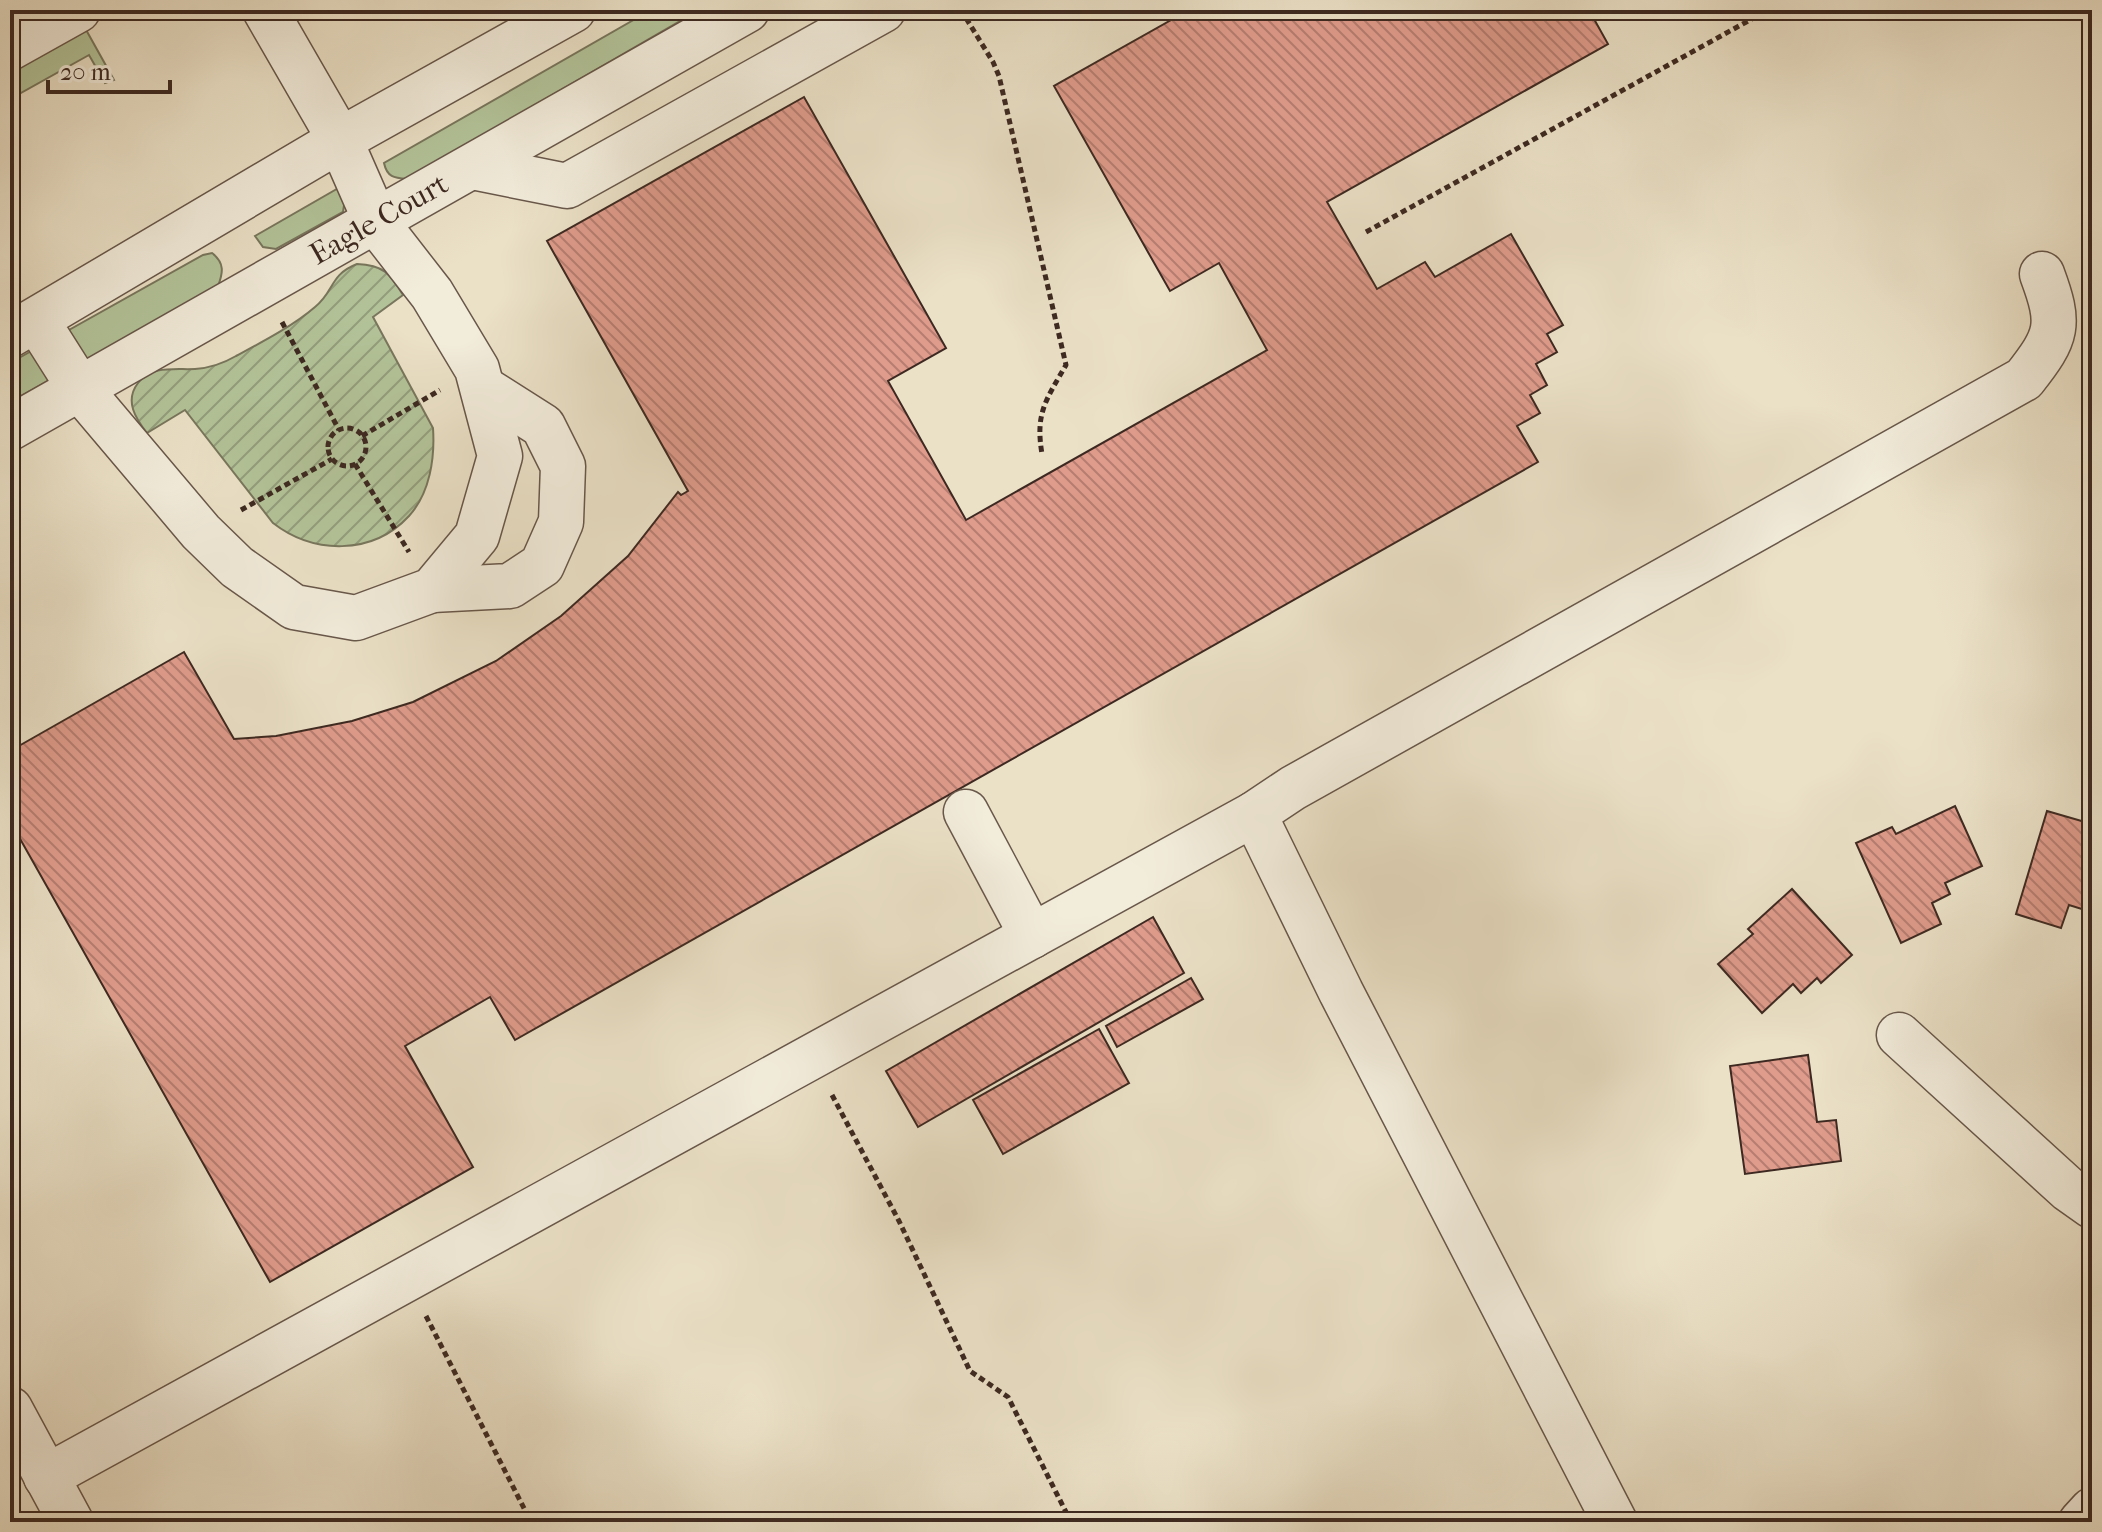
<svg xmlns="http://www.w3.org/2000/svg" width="2102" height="1532" font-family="'IM FELL French Canon',serif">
	<defs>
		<pattern id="garden-furrows" width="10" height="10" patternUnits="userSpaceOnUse" patternTransform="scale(2)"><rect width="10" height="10" fill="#b3c399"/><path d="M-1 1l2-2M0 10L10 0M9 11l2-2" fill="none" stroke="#939e7c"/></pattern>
		<pattern id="building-back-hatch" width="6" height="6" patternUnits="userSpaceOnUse" patternTransform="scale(2)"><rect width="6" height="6" fill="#df9b8b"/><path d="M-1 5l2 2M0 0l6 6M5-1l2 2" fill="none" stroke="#b67e71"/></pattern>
	</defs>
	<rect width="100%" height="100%" fill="#ebe1c7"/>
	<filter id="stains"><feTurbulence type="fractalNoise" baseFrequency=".0025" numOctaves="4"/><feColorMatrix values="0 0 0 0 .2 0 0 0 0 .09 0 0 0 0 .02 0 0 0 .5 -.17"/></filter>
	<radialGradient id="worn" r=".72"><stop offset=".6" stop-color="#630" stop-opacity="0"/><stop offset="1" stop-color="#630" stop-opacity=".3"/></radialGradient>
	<path fill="#b3c399" stroke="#78765d" stroke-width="2" d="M75 10 114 80 105 83 89 55 10 99V58Z
		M651 10H699L407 179C394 178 387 177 384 163Z
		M342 186 345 199 343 212 276 249 263 247 255 236Z
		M212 253C225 263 223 273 218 286L10 402V363L203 255Z"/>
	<path fill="url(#garden-furrows)" stroke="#78765d" stroke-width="2" d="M357 264C383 265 390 273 403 295L373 317 433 428C435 458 430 493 409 516 372 556 313 554 273 523L185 410 147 433C136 419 124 401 138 383 151 365 176 370 195 369 210 368 224 363 236 356 262 342 293 326 315 307 335 291 329 275 357 264Z"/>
	<path fill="url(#building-back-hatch)" stroke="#3d2921" stroke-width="2" d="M1189 10H1589L1608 44 1327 202 1377 289 1425 262 1435 277 1511 234 1563 325 1547 334 1557 352 1536 364 1547 385 1530 395 1540 413 1517 426 1538 462 515 1040 490 997 405 1046 473 1167 270 1282 10 821V751L184 652 234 739 276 736 352 721 413 702 496 661 561 616 628 556 678 492 681 495 688 491 547 241 804 97 946 348 888 381 966 520 1267 350 1219 263 1170 291 1054 86Z
		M1955 806 1982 866 1945 883 1950 894 1932 903 1941 924 1901 943 1856 843 1892 827 1896 834Z
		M2047 811 2092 824V903L2087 901 2085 910 2069 905 2061 928 2016 914Z
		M1792 889 1852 955 1821 983 1817 978 1801 993 1793 984 1762 1013 1718 964 1753 934 1748 929Z
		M1153 917 1184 973 918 1127 886 1071Z
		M1191 978 1203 999 1117 1047 1106 1026Z
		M1099 1029 1129 1083 1003 1154 973 1100Z
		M1808 1055 1817 1122 1836 1120 1841 1161 1745 1174 1730 1066Z"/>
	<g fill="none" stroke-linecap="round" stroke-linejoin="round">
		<defs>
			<g id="minor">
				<path d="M265 10 340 140 573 10"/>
				<path d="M10 48 78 10"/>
				<path d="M472 167 567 186 883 10"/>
				<path d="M10 335 340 140 376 222 432 294 477 369 500 456 477 536 432 590 356 618 294 607 237 567 201 532 80 389 37 321"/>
				<path id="s1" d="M10 428 747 10"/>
				<path d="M432 590 510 586 542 565 561 522 563 466 543 426 483 388"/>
				<path d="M966 812 1032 936"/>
				<path d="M1254 814 1293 788 2024 379C2058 336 2061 325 2042 274"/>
				<path d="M1899 1035 2068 1189 2092 1206"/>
				<path d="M10 1409 71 1522"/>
				<path d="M46 1477 1254 814 1341 992 1615 1522"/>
				<path d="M2081 1522 2092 1510"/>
			</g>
		</defs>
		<use href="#minor" stroke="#68574a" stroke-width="47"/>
		<path stroke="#3d2921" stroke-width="5" stroke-dasharray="6 4" stroke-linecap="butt" d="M961 10 993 62 999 76 1066 365C1046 400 1035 413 1042 454
			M1154 10V11
			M1366 232 1768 10
			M282 322 339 430
			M328 447a19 19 0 1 1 38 0a19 19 0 1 1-38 0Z
			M362 436 440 390
			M355 464 409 552
			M241 510 332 459
			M832 1095 899 1221 970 1371 1008 1397 1071 1522
			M426 1316 531 1522"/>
		<use href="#minor" stroke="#f2ecdb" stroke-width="44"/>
	</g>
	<g text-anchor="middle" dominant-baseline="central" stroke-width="7" stroke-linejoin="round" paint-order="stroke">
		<g font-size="30" fill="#3d2921" stroke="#f2ecdb">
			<text stroke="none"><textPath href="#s1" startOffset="424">Eagle Court</textPath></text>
		</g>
	</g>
	<rect width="2102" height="1532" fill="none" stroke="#ebe1c7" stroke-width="40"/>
	<rect x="12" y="12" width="2078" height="1508" fill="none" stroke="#3d2921" stroke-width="4"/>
	<rect x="20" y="20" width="2062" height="1492" fill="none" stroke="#3d2921" stroke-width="2"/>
	<path d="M48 80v12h122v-12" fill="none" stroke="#3d2921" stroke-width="4"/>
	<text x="60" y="80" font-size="24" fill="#3d2921" stroke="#f2ecdb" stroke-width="6" paint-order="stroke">20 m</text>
	<rect width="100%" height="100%" filter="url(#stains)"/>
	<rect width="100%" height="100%" fill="url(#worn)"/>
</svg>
